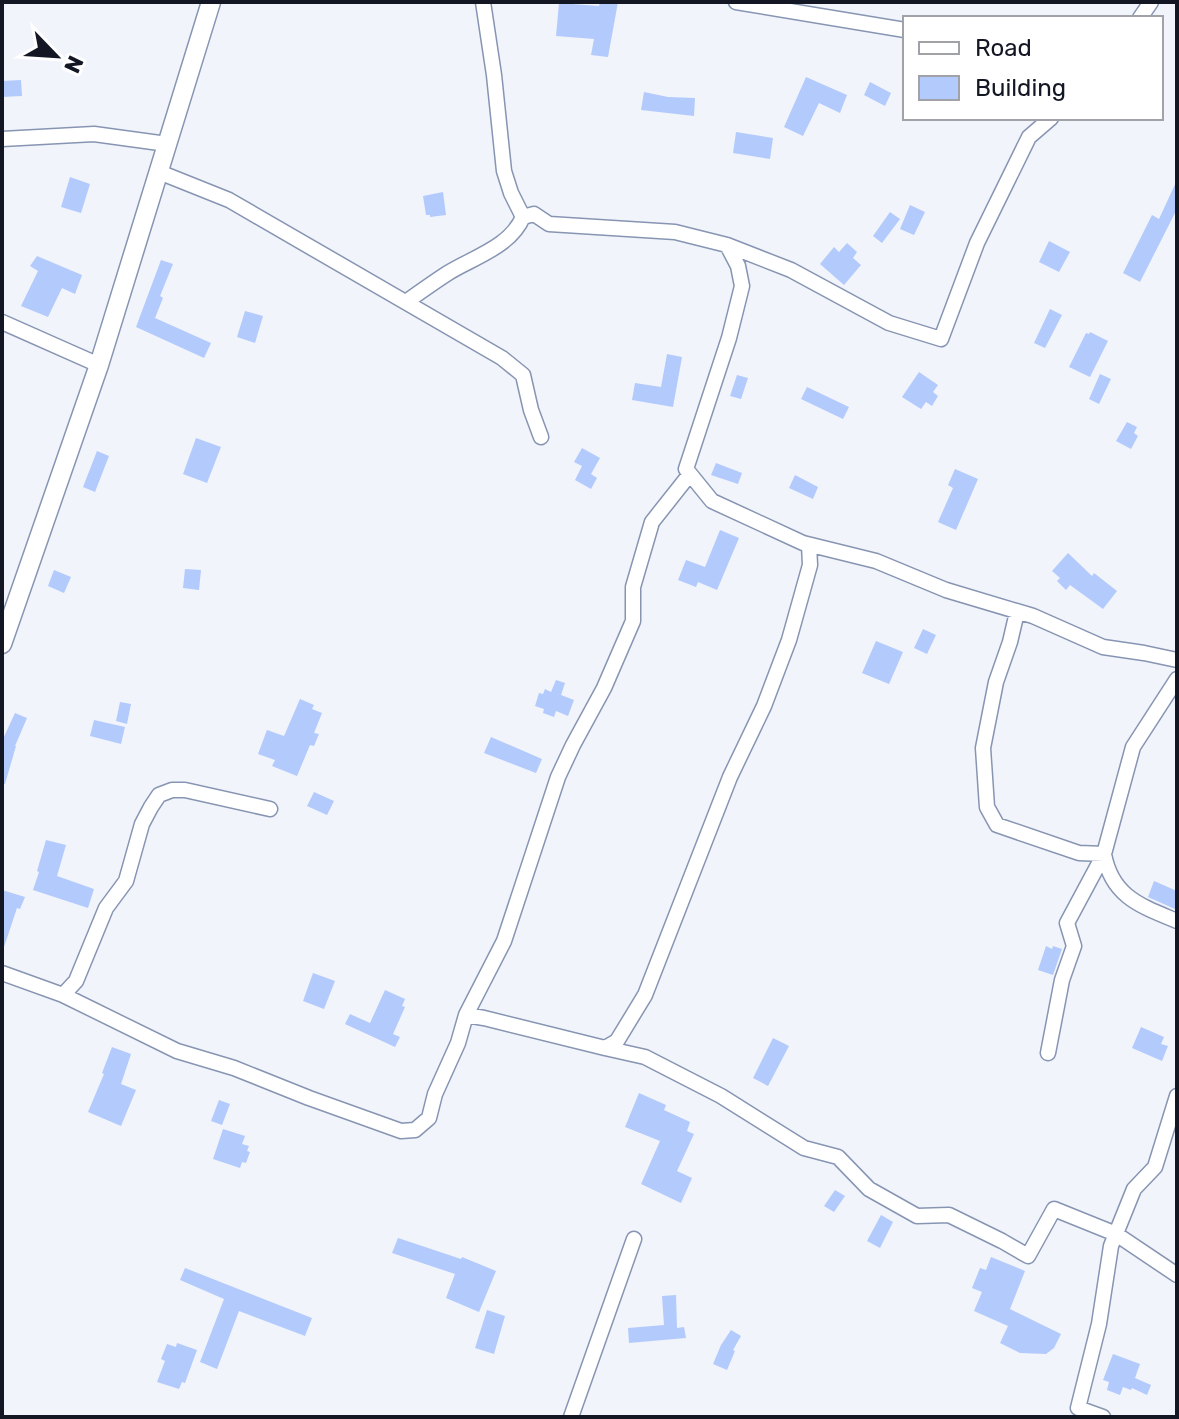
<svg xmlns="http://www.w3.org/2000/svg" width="1179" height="1419" font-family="Rubik,sans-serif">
	<rect width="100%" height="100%" fill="#f1f4fa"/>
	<path fill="#b3cafd" d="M600 2H618L608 57 591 55 594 39 556 36 559 3 599 6Z
		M806 77 847 95 840 113 819 103 803 136 784 127Z
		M21 80 22 96 2 97V81Z
		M870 82 891 93 885 106 864 95Z
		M644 92 668 97 695 98 694 116 641 110Z
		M736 132 773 138 770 159 733 153Z
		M70 177 90 184 81 213 61 207Z
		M1177 180V209L1140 282 1123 273 1152 215 1159 219Z
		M443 192 446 215 430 217V215H426L423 196Z
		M910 205 925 212 914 235 900 229Z
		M890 212 900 219 882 243 873 236Z
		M1049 241 1070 252 1059 272 1039 262Z
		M847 243 857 252 853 258 861 265 844 285 820 264 834 247 839 252Z
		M37 256 82 275 75 294 62 288 48 317 21 306 38 271 30 266Z
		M161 260 173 264 160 296 163 298 155 318 211 343 204 358 136 327Z
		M1050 309 1062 315 1045 348 1034 343Z
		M245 311 263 316 255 343 237 337Z
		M1090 332 1108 341 1090 377 1069 367 1086 333 1089 334Z
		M667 354 682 357 673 407 632 400 635 383 661 387Z
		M919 372 938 385 933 392 938 396 932 406 926 402 921 409 902 397Z
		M1100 374 1111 379 1099 404 1089 399Z
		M737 375 748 378 741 399 730 396Z
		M807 387 849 407 843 419 801 399Z
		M1127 422 1137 427 1134 433 1138 436 1131 449 1116 441Z
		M196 438 221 447 207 483 183 474Z
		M582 448 600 458 591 474 597 478 591 489 575 480 582 466 574 462Z
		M97 451 109 456 95 492 83 487Z
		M716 463 742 473 738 484 711 475Z
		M955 469 978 479 956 530 938 522 953 488 948 485Z
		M795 475 818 487 813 499 789 488Z
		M720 530 739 538 717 590 698 582 696 587 678 580 686 560 705 567Z
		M1068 553 1092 576 1094 573 1117 591 1103 609 1070 585 1066 590 1057 581 1060 578 1052 571Z
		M185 569 201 570 199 590 183 588Z
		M54 570 71 577 64 593 48 586Z
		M923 629 936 635 927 654 914 648Z
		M876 641 903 652 889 684 862 673Z
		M556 680 565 683 561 695 574 700 568 716 556 711 554 717 543 713 544 709 535 706 539 693 543 694 545 689 551 692Z
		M300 699 314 705 312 709 322 713 314 733 319 734 314 746 310 745 297 776 272 766 275 760 258 754 267 730 284 736Z
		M120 702 131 704 127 724 116 721Z
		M15 713 27 718 15 746H16L5 784 2 783V741Z
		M94 720 125 727 121 744 90 736Z
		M491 737 542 759 536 773 484 753Z
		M314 792 334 801 327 815 307 806Z
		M46 840 66 845 57 876 94 889 88 908 33 890 39 872 37 871Z
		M1154 881 1177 891V910L1148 897Z
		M2 890 25 897 20 909 17 908 4 947 2 946Z
		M1046 946 1052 949 1053 946 1062 949 1053 975 1038 970Z
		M313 973 335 981 324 1009 303 1001Z
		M385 990 405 999 402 1006 405 1007 393 1034 400 1037 395 1047 345 1024 350 1014 370 1023Z
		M1141 1027 1164 1037 1161 1044 1168 1046 1162 1061 1132 1048Z
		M773 1038 789 1046 768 1086 753 1078Z
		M112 1047 131 1054 121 1084 136 1090 121 1126 88 1112 104 1074 102 1073Z
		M639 1093 666 1105 664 1110 690 1122 687 1131 694 1134 677 1171 692 1178 681 1203 641 1184 660 1141 625 1127Z
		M219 1100 230 1104 222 1125 211 1121Z
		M223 1129 245 1136 242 1144 249 1146 247 1151 250 1152 246 1163 242 1162 240 1168 213 1159Z
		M835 1190 845 1196 834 1212 824 1206Z
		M881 1215 893 1222 880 1248 867 1241Z
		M398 1238 461 1259 462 1257 496 1271 479 1312 446 1298 455 1274 392 1253Z
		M991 1257 1025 1271 1010 1309 1061 1334 1054 1348 1046 1354 1020 1353 1000 1343 1008 1326 974 1311 982 1292 972 1288 980 1268 986 1270Z
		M185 1268 312 1318 305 1336 239 1311 217 1369 200 1362 224 1299 180 1280Z
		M676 1295 677 1328 684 1327 686 1338 629 1343 628 1328 664 1325 662 1296Z
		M487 1310 505 1316 494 1354 475 1348Z
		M731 1330 741 1336 733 1350 735 1351 727 1370 713 1364 721 1345Z
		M177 1343 197 1350 185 1383 182 1382 179 1389 157 1382 165 1361 161 1359 167 1344 176 1347Z
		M1113 1354 1140 1364 1135 1378 1151 1385 1147 1395 1132 1388 1131 1390 1123 1387 1120 1395 1107 1390 1109 1382 1103 1380Z"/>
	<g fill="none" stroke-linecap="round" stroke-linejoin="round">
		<defs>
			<path id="minor" d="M483 2 494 75 504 171 511 193 523 217
				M736 2 905 30
				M1140 18 1151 2
				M2 139 94 134 167 144
				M159 172 229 200 502 358 523 375 531 410 541 437
				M727 245 738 266 742 286 729 338 686 469 712 501 803 543 876 561 946 590 1033 616 1103 647 1144 653 1177 660
				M406 302C420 292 434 282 448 273 474 257 510 247 523 217L534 214 549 224 675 232 727 245 791 270 889 323 941 339 977 243 1029 137 1051 118
				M2 322 99 365
				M1017 612 1010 642 996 682 983 748 987 807 997 825 1079 853 1104 854C1112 897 1141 906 1177 921
				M2 973 63 995 76 981 106 908 126 881 142 824 151 807 159 795 172 790H185L270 809
				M63 995 177 1051 234 1068 309 1098 401 1131 415 1130 429 1118 435 1094 458 1043 466 1015 504 941 558 777 573 745 604 688 633 621V587L652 522 690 474
				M466 1015 484 1018 605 1048 617 1041 645 995 730 777 764 706 789 640 810 565 809 545
				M605 1048 645 1057 721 1096 804 1148 838 1157 869 1189 917 1216 949 1215 1002 1241 1028 1256 1054 1209 1116 1234 1177 1275
				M1048 1053 1062 980 1074 946 1067 923 1104 854 1133 747 1177 679
				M571 1417 634 1239
				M1103 1417 1078 1408 1099 1324 1111 1246 1134 1189 1155 1167 1177 1096"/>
			<path id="tertiary" d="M2 644 99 365 211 2"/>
		</defs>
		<use href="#minor" stroke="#8795b3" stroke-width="17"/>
		<use href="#tertiary" stroke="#8795b3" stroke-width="21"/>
		<use href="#minor" stroke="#fff" stroke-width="14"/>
		<use href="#tertiary" stroke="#fff" stroke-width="18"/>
	</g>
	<rect width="1179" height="1419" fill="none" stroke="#131723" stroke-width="8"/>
	<rect x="903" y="16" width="260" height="104" fill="#ffffff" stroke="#a1a2a7" stroke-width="2"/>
	<rect x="919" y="42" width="40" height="12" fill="#ffffff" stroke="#a1a2a7" stroke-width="2"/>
	<text x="975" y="56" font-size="24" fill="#131723">Road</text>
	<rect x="919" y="76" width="40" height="24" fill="#b3cafd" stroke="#a1a2a7" stroke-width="2"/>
	<text x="975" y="96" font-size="24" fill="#131723">Building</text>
	<g transform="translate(56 56) rotate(115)" stroke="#ffffff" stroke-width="6" paint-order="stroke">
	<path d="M0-6L14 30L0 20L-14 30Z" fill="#131723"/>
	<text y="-12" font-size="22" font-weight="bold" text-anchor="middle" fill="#131723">N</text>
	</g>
</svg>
